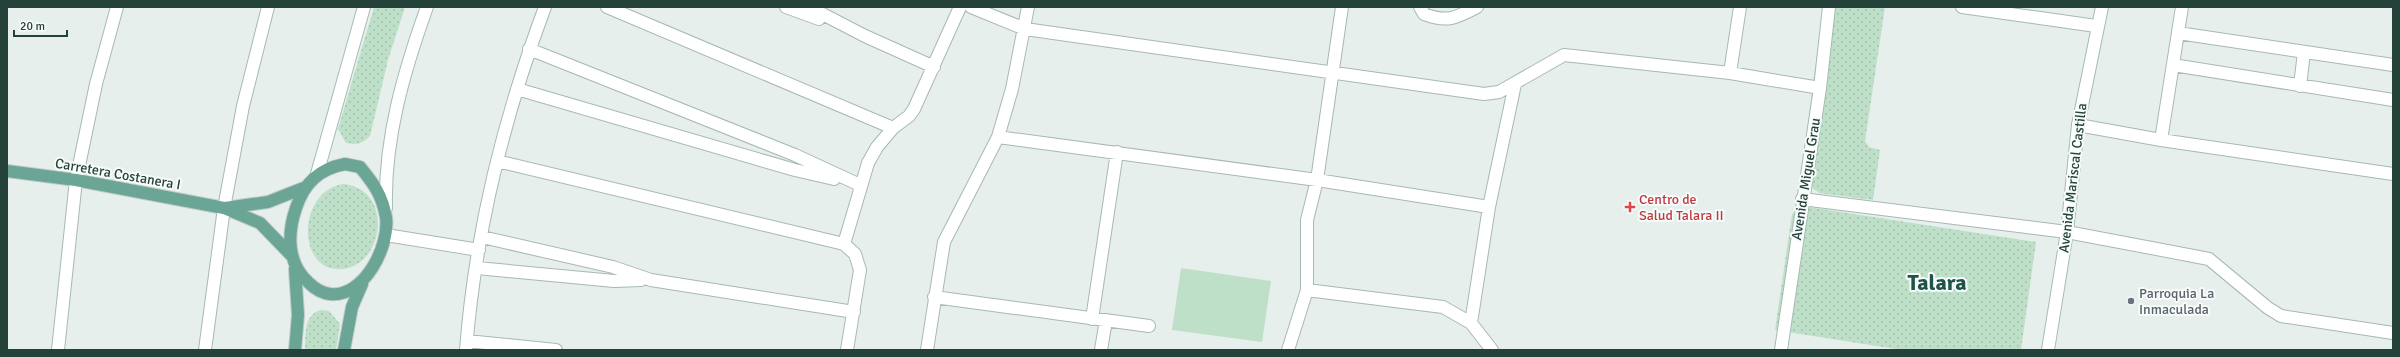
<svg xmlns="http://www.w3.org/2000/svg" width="2400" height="357" font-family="Signika,sans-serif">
	<defs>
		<pattern id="park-dots" width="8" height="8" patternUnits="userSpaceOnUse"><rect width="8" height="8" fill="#bfe0c8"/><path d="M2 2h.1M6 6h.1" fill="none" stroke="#a4c1ad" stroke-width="1.8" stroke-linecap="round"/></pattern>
	</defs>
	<rect width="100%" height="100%" fill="#e6efeb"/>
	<path fill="#bfe0c8" d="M1181 268 1271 281 1262 342 1172 330Z"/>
	<path fill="url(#park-dots)" d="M374 7H405L388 60 370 136C362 144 357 145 346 143L338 129Z
		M1823 7H1885L1865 141 1869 147 1880 150 1873 200 1819 193 1810 186 1803 161Z
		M343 184C395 189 384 266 342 269 296 273 297 191 343 184Z
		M1802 206 2036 242 2021 350H1902L1775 330 1792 214Z
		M321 310 329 311 340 324 336 350H305C306 335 303 315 321 310Z"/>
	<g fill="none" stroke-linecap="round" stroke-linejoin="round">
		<defs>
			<path id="minor" d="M607 7 893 128
				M786 7 819 19
				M809 7 865 36 934 67
				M971 7 1025 29 1484 94 1499 92 1564 55 1730 73 1820 88
				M1420 7 1424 14C1447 23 1456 18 1477 7
				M1962 7 2096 26
				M2178 33 2393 65
				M529 49 795 155 860 185
				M2173 65 2393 100
				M1730 73 1740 7
				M2300 86 2304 52
				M517 89 795 170 834 179
				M2078 125 2161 140 2393 174
				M998 137 1317 180 1489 207
				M2161 140 2182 7
				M497 161 844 244 855 254 860 270 847 350
				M1802 199 2067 232 2209 259 2268 308 2281 316 2393 333
				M386 235 479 250
				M482 237 613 267 651 280 854 312
				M844 244 868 163 877 147 893 128 909 116 914 109 960 7
				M477 268 614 281 641 280
				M1307 290 1443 307 1471 323 1492 350
				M934 297 1149 326
				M1092 319 1117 152
				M1471 323 1489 207 1515 84
				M467 341 556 350
				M58 350 76 180 96 84 117 7
				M205 350 224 208 243 106 268 7
				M466 350C475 233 504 117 545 7
				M927 350 944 242 998 137 1012 89 1028 7
				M1101 350 1106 320
				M1288 350 1307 290V220L1317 180 1342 7"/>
			<path id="secondary" d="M317 174 364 7
				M386 208C384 139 404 71 427 7
				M1781 350 1820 88 1829 7
				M2048 350 2067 232 2078 125 2102 7"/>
			<path id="primary" d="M345 164 360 167C374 184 382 195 386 217 390 246 364 298 330 294 322 293 314 288 309 283 287 264 287 234 296 208 304 183 319 169 345 164Z
				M7 171 76 180 224 208 260 223 292 256
				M225 208 268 202 306 187
				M295 350 298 315 295 269
				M344 350 352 307 362 284"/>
		</defs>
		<use href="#minor" stroke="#a8b8b2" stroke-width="14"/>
		<use href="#secondary" stroke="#a4bbb3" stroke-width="14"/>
		<use href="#primary" stroke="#c2cac8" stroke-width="14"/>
		<use href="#minor" stroke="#fff" stroke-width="12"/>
		<use href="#secondary" stroke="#fff" stroke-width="12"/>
		<use href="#primary" stroke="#6aa596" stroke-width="12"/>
	</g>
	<path fill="#e0444e" stroke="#f7fbf9" stroke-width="1.5" d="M1628 201h4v4h4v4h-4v4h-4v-4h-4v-4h4z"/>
	<circle fill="#6b7280" stroke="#f7fbf9" stroke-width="1.5" cx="2131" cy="301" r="4"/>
	<g text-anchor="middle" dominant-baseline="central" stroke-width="4" stroke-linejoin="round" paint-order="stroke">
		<g font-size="14" fill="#24423a" stroke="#f7fbf9">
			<text transform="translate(118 174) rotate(10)">Carretera Costanera I</text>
			<text transform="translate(2073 178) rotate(-83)">Avenida Mariscal Castilla</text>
			<text transform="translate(1806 179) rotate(-81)">Avenida Miguel Grau</text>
		</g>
		<g font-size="14" fill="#be3a42" stroke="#f7fbf9" text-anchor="start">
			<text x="1639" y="199">Centro de<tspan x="1639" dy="16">Salud Talara II</tspan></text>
		</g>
		<g font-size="14" fill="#5b616d" stroke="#f7fbf9" text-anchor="start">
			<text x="2139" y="293">Parroquia La<tspan x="2139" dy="16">Inmaculada</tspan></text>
		</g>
		<g font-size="22" font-weight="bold" fill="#1f5548" stroke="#f7fbf9">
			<text x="1937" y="282">Talara</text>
		</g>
	</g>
	<rect width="2400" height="357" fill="none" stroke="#24423a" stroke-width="16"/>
	<path d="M14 30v6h53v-6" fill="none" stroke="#24423a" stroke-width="2"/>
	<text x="20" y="30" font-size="12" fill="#24423a" stroke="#f7fbf9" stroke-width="3" paint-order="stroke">20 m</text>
</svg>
